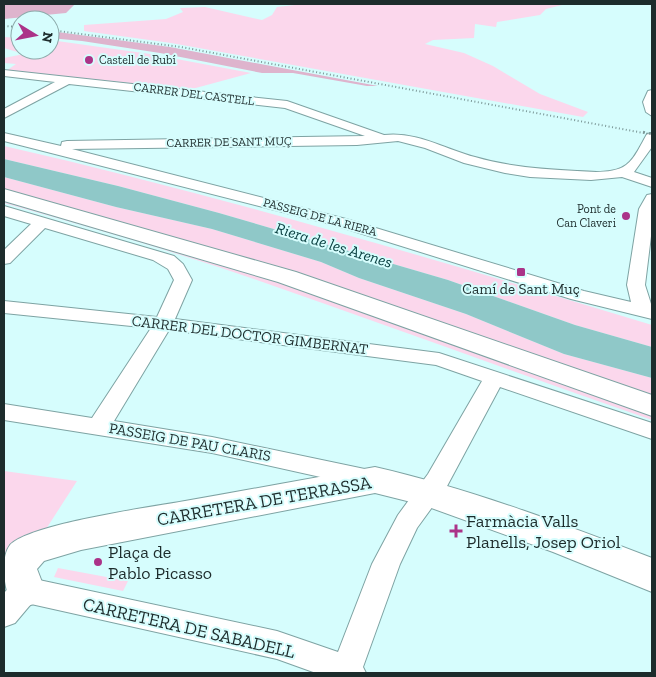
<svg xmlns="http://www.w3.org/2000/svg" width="656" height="677" font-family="'Zilla Slab',serif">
	<rect width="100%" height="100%" fill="#d6fdfd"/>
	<path fill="#fbd7ec" d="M304 4H566L546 9 540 15 497 22 496 27 475 24 474 38 433 40 425 44 464 53 493 66 540 94 588 112 583 117 171 43 84 31V25L166 19 183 12 180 8 205 7 262 20 272 15 277 7Z
		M4 37 20 38V50H50V40L150 54 251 73 192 89 6 71 16 64 4 63V58L24 54 4 48Z
		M4 146C223 196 437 260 652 325V347L575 325 448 280 219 213 118 186 4 159Z
		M4 177 116 207 212 229 321 262 359 278 466 314 564 354 652 378V420C524 376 398 329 271 285 183 254 93 228 4 203Z
		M4 471 77 481 39 540 4 562Z
		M58 568 128 581 123 591 54 577Z"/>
	<path fill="#deb4cd" d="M4 4H75L66 13 4 19Z
		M50 31 170 47 378 86H367L293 73H262L160 53 82 41 50 38Z"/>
	<path fill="#8fc8c8" d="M4 159 118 186 219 213 448 280 575 325 652 347V378L564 354 466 314 359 278 321 262 212 229 116 207 4 177Z"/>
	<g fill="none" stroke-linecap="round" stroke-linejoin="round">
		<defs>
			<path id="street" d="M4 70 287 101 384 135C416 131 445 149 475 157 509 167 542 169 577 171 591 172 614 174 626 165 635 159 641 144 647 134L652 133V147L634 172 652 178V187L622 177 591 180 530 177 505 173 464 163 425 148 398 141 357 145 72 149 346 219 584 291 631 302 627 285 639 209 647 195 652 194V228L645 285 652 307V319L571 299 334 225 4 141V133L61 146 62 142 67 141 365 136 285 108 69 84 4 118V109L55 82 4 76Z
				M652 90V116L646 112 643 102 648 91Z
				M4 206 174 256 183 264 192 280 175 319 439 353 652 423V439L500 387 446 488 417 528 400 564 363 667 366 673H316L277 659 31 604 15 623 4 627V593L15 581 25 577 277 631 338 652 372 564 398 515 428 474 482 381 436 365 169 330 114 421 212 437 379 472 382 479 379 486 370 488 212 453 4 420V404L92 418 151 328 4 313V301L157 317 174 280 168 269 153 260 45 228 10 263 4 264V250L31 224 4 216Z"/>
			<path id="secondary" d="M4 189 296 272 652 395V416L278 282 4 201Z
				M375 467C470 489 561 523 652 558V592L553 552 423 505 375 493 81 550 44 561 37 569 45 590 39 602 25 607 11 602C4 588 0 558 10 545 30 524 151 507 185 501 248 490 312 478 375 467Z"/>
		</defs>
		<use href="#street" stroke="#7ea3a3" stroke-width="2"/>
		<use href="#secondary" stroke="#7ea3a3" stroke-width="2"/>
		<use href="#street" fill="#fff" fill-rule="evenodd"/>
		<use href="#secondary" fill="#fff" fill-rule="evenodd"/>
		<path stroke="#7c9898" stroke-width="2" stroke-dasharray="1 2.5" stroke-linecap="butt" d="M4 26 20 27
			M50 30 181 47 649 134"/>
		<path stroke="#7c9898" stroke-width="2.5" stroke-dasharray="2 4" stroke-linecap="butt" d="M643 132 652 134"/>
	</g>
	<g fill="#ab3388" stroke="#d6fdfd" stroke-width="2">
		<circle cx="89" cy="60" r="5"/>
		<circle cx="626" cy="216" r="5"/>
		<rect x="516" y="267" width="10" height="10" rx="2.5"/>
		<path d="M453.5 523.5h5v5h5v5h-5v5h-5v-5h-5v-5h5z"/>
		<circle cx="98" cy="562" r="5"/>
	</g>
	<g text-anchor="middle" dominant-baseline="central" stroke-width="4" stroke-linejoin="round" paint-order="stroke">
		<g font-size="12" fill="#1d2c2c" stroke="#d6fdfd" text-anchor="start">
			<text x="99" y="60">Castell de Rubí</text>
			<text x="616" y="209" text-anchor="end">Pont de<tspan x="616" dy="14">Can Claveri</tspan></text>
		</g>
		<g font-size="12" fill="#1d2c2c" stroke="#d6fdfd">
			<text transform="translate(194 94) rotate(7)">CARRER DEL CASTELL</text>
			<text transform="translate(229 142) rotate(-1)">CARRER DE SANT MUÇ</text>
			<text transform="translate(320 217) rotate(15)">PASSEIG DE LA RIERA</text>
		</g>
		<g font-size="15" fill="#1d2c2c" stroke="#d6fdfd">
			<text x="521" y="289">Camí de Sant Muç</text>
		</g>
		<g font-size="15" fill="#1d2c2c" stroke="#d6fdfd">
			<text transform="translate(250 335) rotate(7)">CARRER DEL DOCTOR GIMBERNAT</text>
			<text transform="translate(190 442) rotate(10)">PASSEIG DE PAU CLARIS</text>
		</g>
		<g font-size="16" font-style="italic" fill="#0b4142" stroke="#d6fdfd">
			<text transform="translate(334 245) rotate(17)">Riera de les Arenes</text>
		</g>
		<g font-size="18" fill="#1d2c2c" stroke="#d6fdfd">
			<text transform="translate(264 501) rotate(-10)">CARRETERA DE TERRASSA</text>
			<text transform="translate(189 628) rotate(13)">CARRETERA DE SABADELL</text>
		</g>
		<g font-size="18" fill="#1d2c2c" stroke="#d6fdfd" text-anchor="start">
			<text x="466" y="521">Farmàcia Valls<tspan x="466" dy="21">Planells, Josep Oriol</tspan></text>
			<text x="108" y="552">Plaça de<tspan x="108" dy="21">Pablo Picasso</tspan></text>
		</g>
	</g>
	<rect width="656" height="677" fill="none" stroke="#1d2c2c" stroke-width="10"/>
	<g transform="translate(35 35) rotate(100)"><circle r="24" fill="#d6fdfd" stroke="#8ca9a9"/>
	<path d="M0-4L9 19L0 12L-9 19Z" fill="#ab3388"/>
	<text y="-8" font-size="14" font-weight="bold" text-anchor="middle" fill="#1d2c2c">N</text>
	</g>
</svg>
